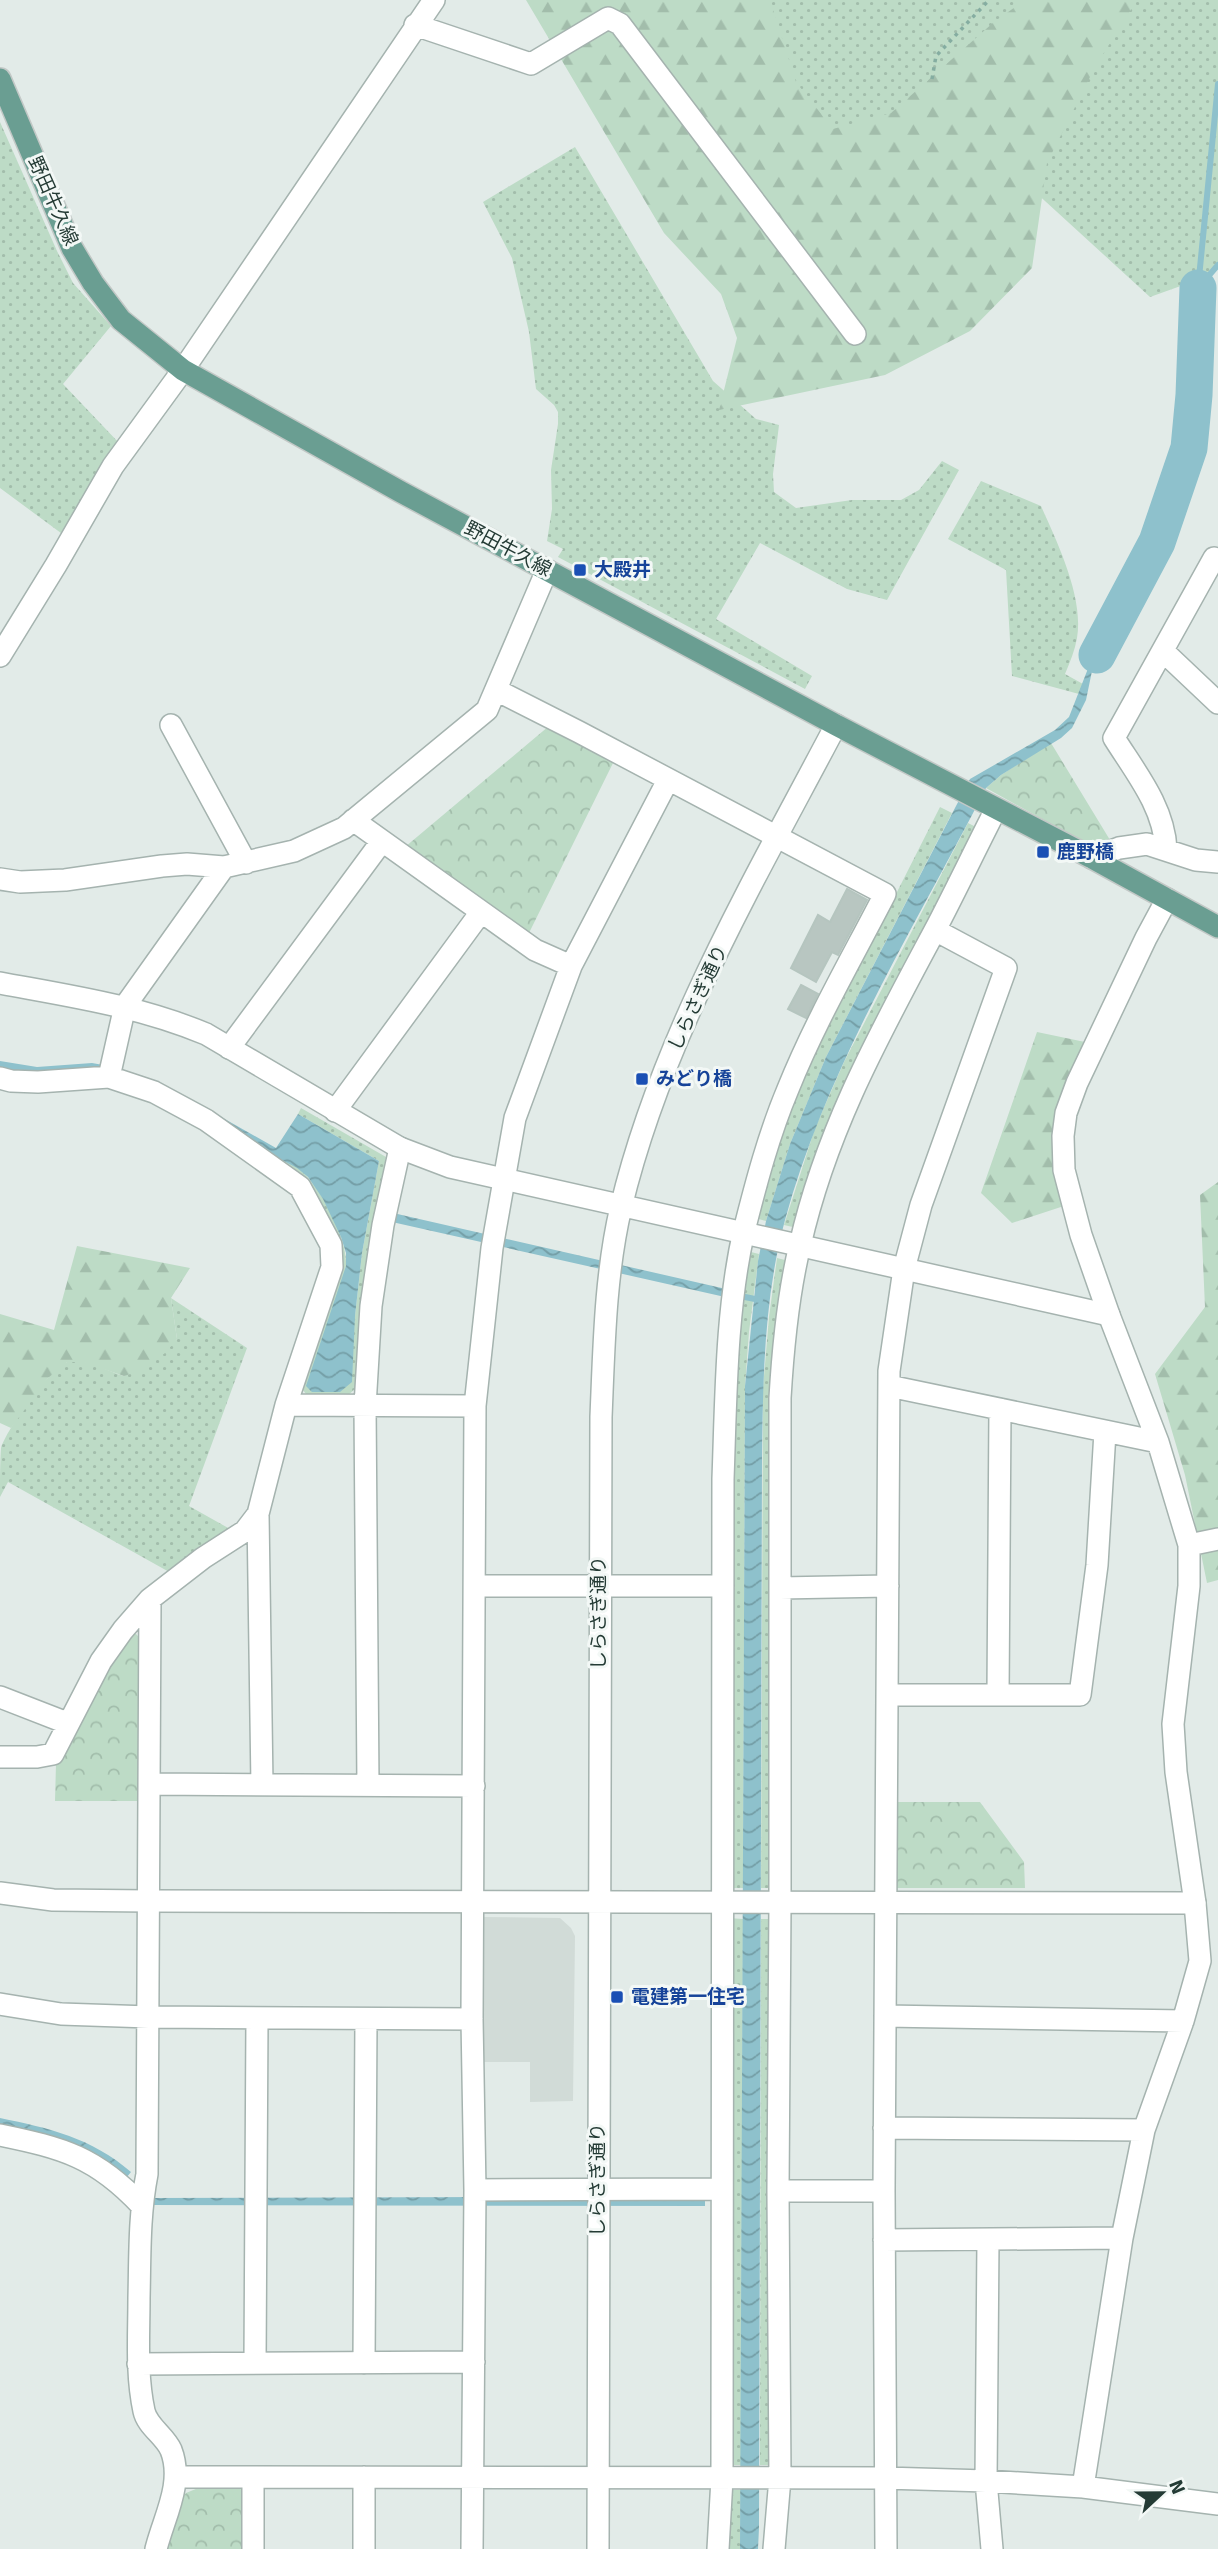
<svg xmlns="http://www.w3.org/2000/svg" width="1218" height="2549" font-family="Signika,'Noto Sans JP',sans-serif">
	<defs>
		<pattern id="grass-dots" width="8" height="8" patternUnits="userSpaceOnUse" patternTransform="scale(1.75)"><rect width="8" height="8" fill="#bddbc6"/><path d="M2 2h.1M6 6h.1" fill="none" stroke="#a2bdab" stroke-width="1.8" stroke-linecap="round"/></pattern>
		<pattern id="forest-firs" width="22" height="20" patternUnits="userSpaceOnUse" patternTransform="scale(1.75)"><rect width="22" height="20" fill="#bddbc6"/><path d="M5 1l3.5 6h-7zM16 11l3.5 6h-7z" fill="#a2bdab"/></pattern>
		<pattern id="park-crowns" width="20" height="18" patternUnits="userSpaceOnUse" patternTransform="scale(1.75)"><rect width="20" height="18" fill="#bddbc6"/><path d="M2 6a3 3 0 1 1 6 0M12 15a3 3 0 1 1 6 0" fill="none" stroke="#a2bdab"/></pattern>
		<pattern id="water-waves" width="16" height="10" patternUnits="userSpaceOnUse" patternTransform="scale(1.75)"><rect width="16" height="10" fill="#8ec1cc"/><path d="M0 5q4-4 8 0t8 0" fill="none" stroke="#749ea6"/></pattern>
	</defs>
	<rect width="100%" height="100%" fill="#e2ebe8"/>
	<path fill="#d1dbd7" d="M483 1917 560 1918 571 1928 575 1936 573 2101 530 2102V2062H482Z"/>
	<path fill="url(#grass-dots)" d="M692 0H1218V263L1203 278 1150 297 938 103 782 167Z
		M0 122 57 251 73 283 111 326 63 384 120 444 65 536 0 488Z
		M575 147 713 381 756 419 779 425 773 474 774 492 796 508 852 500H901L919 490 942 461 959 470 887 600 847 589 760 543 716 619 812 676 805 689 558 557 563 549 547 541 552 509 551 470 558 424V412L554 405 536 389 529 332 512 258 483 202Z
		M981 481 1041 506C1057 542 1084 597 1077 638 1075 650 1070 662 1065 674L1083 684 1079 694 1012 676 1006 570 948 539Z
		M940 807 952 813 826 1057 790 1144 766 1221 755 1218 785 1121 811 1062Z
		M968 823 978 828 797 1228 784 1225 815 1128 844 1062Z
		M301 1108 386 1157 370 1237 361 1316 356 1388 345 1398H309L300 1386 336 1241 246 1141C263 1150 283 1157 299 1169 319 1184 348 1239 346 1265 344 1288 331 1315 323 1337L355 1316 362 1253 379 1161 298 1114Z
		M747 1251 759 1254 749 1332 745 1386 743 1888H729L731 1428Z
		M777 1258 789 1261 773 1888H761L763 1388 769 1317Z
		M171 1298 247 1348 189 1506 230 1529 171 1573 8 1482 0 1497C0 1482 0 1462 1 1448 7 1429 49 1369 67 1362 83 1356 109 1372 124 1376L177 1339Z
		M728 1918 743 1919 741 2465H728Z
		M761 1919H773L771 2465H760Z
		M728 2490H741L740 2549H726Z"/>
	<path fill="url(#forest-firs)" d="M526 0H770L796 82 833 129 891 113 994 22 1025 0H1137L1095 67 1047 163 1032 268 970 331 885 375 719 410 737 338 721 294 664 233Z
		M1037 1032 1085 1042 1074 1073 1067 1205 1012 1223 981 1193Z
		M1218 1182V1580L1207 1583 1185 1475 1155 1374 1205 1307 1200 1195Z
		M77 1246 190 1268 171 1298 177 1339 165 1353 143 1370 124 1376 83 1362H67L48 1378 11 1428 0 1423V1314L54 1330Z"/>
	<path fill="url(#park-crowns)" d="M549 726 614 761 528 935 405 847Z
		M1051 743 1110 840 1091 846 986 788 1001 775Z
		M130 1633 136 1634 141 1639 140 1801H55L56 1764 83 1709Z
		M896 1802H980L1024 1862 1025 1888H896Z
		M203 2486H237L245 2493V2549H165L181 2499 186 2493Z"/>
	<path fill="url(#water-waves)" d="M1118 611 1121 613 1099 654 1092 671 1086 700 1072 728 1061 738 1001 775 986 788C914 929 827 1066 785 1220 764 1297 763 1379 762 1458L759 2528 758 2549H740L745 1386 758 1261 766 1221 790 1144 826 1057 970 779 1055 730 1069 717 1089 666Z
		M0 1061 37 1067 92 1063 120 1068 193 1101 276 1148 298 1114 379 1161 362 1253 355 1316 352 1382 340 1392H312L306 1386 346 1266V1253L341 1237 323 1199 308 1177 297 1168 246 1141 192 1108 63 1073 0 1070Z
		M393 1213 726 1289 725 1297 392 1222Z
		M0 2118C49 2128 92 2138 131 2172L126 2178 0 2126Z
		M492 2197 705 2198V2206L150 2205 152 2198Z"/>
	<g fill="none" stroke-linecap="round" stroke-linejoin="round">
		<path stroke="#8ec1cc" stroke-width="6" d="M1199 287 1218 265
			M1198 288 1218 84
			M745 1297 760 1300"/>
		<path stroke="#8ec1cc" stroke-width="37" d="M1097 655 1157 542 1189 448 1194 395 1198 288"/>
	</g>
	<path fill="#b8c6c1" stroke="#b5c5bf" stroke-width="2" d="M847 889 867 900 838 955 832 952 816 982 791 968 818 915 830 922Z
		M801 985 818 994 806 1018 788 1009Z"/>
	<g fill="none" stroke-linecap="round" stroke-linejoin="round">
		<defs>
			<path id="minor" d="M415 25 531 64 608 18 620 24 855 334
				M1163 651 1218 703
				M0 656 56 565 113 466 183 370 434 0
				M496 690 579 732 885 894C852 958 815 1022 788 1089 769 1134 756 1183 744 1231 726 1309 726 1398 723 1479L722 2479 718 2549
				M171 725 246 863
				M353 820 535 950 571 966
				M1166 849C1164 807 1136 773 1114 738L1214 558 1218 562
				M1092 858 1119 848 1147 844 1196 860 1218 862
				M0 879 20 882 65 880 162 866 187 864 224 867 294 851 344 828 487 710 547 570
				M229 1048 382 841
				M109 1077 125 1006 224 867
				M0 1078 11 1081 38 1082 109 1077 154 1092 206 1120 300 1187 331 1245 332 1267 286 1405 258 1514 245 1531 203 1558 150 1599 123 1630 101 1661 53 1754 37 1757H0
				M335 1111 481 912
				M889 1386 1158 1442
				M286 1405 475 1406
				M258 1514 262 1785
				M1189 1545 1218 1539
				M476 1586H723
				M780 1588 888 1586
				M150 1599 147 2174C139 2215 140 2256 139 2298 139 2335 136 2374 144 2411 147 2426 165 2436 171 2450 184 2483 164 2517 156 2549
				M888 1695H1080L1097 1565 1105 1432
				M998 1695 1000 1409
				M0 1697 67 1723
				M149 1784 474 1786
				M368 1785 365 1406 371 1306 383 1225 400 1148
				M0 2004 61 2014 149 2017 472 2019
				M885 2016 1183 2021
				M884 2128 1144 2130
				M0 2135C63 2148 96 2157 141 2205
				M475 2190 722 2189
				M778 2191H884
				M884 2240 1122 2238
				M988 2240 986 2481 992 2549
				M255 2363 257 2019
				M364 2363 366 2019
				M138 2364 474 2362
				M176 2477 885 2478 986 2481 1083 2487 1218 2504
				M364 2477V2549
				M1083 2487 1122 2238 1144 2130 1183 2021 1200 1961 1195 1903 1176 1772 1173 1724 1189 1586V1545L1158 1442 1109 1315 1081 1235 1064 1170 1063 1136 1066 1113 1077 1083 1146 938 1167 899
				M253 2549V2477
				M472 2549 475 2190 472 2019 475 1406 492 1248 515 1118 571 966 668 780
				M774 2549 780 2478 778 2191 780 1903V1398C783 1347 788 1294 800 1245 826 1130 879 1035 934 932 955 892 975 850 996 809
				M886 2549 884 2191 889 1371 904 1269 921 1205 1006 968 935 930"/>
			<path id="tertiary" d="M0 983C70 996 139 1006 206 1034L400 1148 450 1167 1109 1315
				M0 1893 53 1900 149 1901 1195 1903
				M598 2549 601 1417C604 1347 605 1275 621 1207 662 1036 755 879 836 725"/>
			<path id="primary" d="M0 79 72 248 93 283 121 320 183 370 401 492 836 725 1092 858 1218 927"/>
		</defs>
		<use href="#minor" stroke="#a5b3af" stroke-width="24"/>
		<use href="#tertiary" stroke="#a5b3af" stroke-width="24"/>
		<use href="#primary" stroke="#c2c8c6" stroke-width="24"/>
		<path stroke="#85ada1" stroke-width="3.5" stroke-dasharray="3.5 5" stroke-linecap="butt" d="M932 79 936 56 989 0"/>
		<use href="#minor" stroke="#fff" stroke-width="21"/>
		<use href="#tertiary" stroke="#fff" stroke-width="21"/>
		<use href="#primary" stroke="#6a9e92" stroke-width="21"/>
	</g>
	<g fill="#1a4fb4" stroke="#f3f8f6" stroke-width="2.5">
		<rect x="573" y="563" width="14" height="14" rx="3.5"/>
		<rect x="1036" y="845" width="14" height="14" rx="3.5"/>
		<rect x="635" y="1072" width="14" height="14" rx="3.5"/>
		<rect x="610" y="1990" width="14" height="14" rx="3.5"/>
	</g>
	<g text-anchor="middle" dominant-baseline="central" stroke-width="6" stroke-linejoin="round" paint-order="stroke">
		<g font-size="19" fill="#243b35" stroke="#f3f8f6">
			<text transform="translate(53 201) rotate(66)">野田牛久線</text>
			<text transform="translate(508 549) rotate(28)">野田牛久線</text>
			<text transform="translate(698 998) rotate(-65)">しらさぎ通り</text>
			<text transform="translate(599 1613) rotate(-90)">しらさぎ通り</text>
			<text transform="translate(598 2180) rotate(-90)">しらさぎ通り</text>
		</g>
		<g font-size="19" font-weight="bold" fill="#164399" stroke="#f3f8f6" text-anchor="start">
			<text x="594" y="570">大殿井</text>
			<text x="1057" y="852">鹿野橋</text>
			<text x="656" y="1079">みどり橋</text>
			<text x="631" y="1997">電建第一住宅</text>
		</g>
	</g>
	<g transform="translate(1162 2493) rotate(68)" stroke="#f3f8f6" stroke-width="5" paint-order="stroke">
	<path d="M0-5L12 26L0 18L-12 26Z" fill="#243b35"/>
	<text y="-10" font-size="19" font-weight="bold" text-anchor="middle" fill="#243b35">N</text>
	</g>
</svg>
